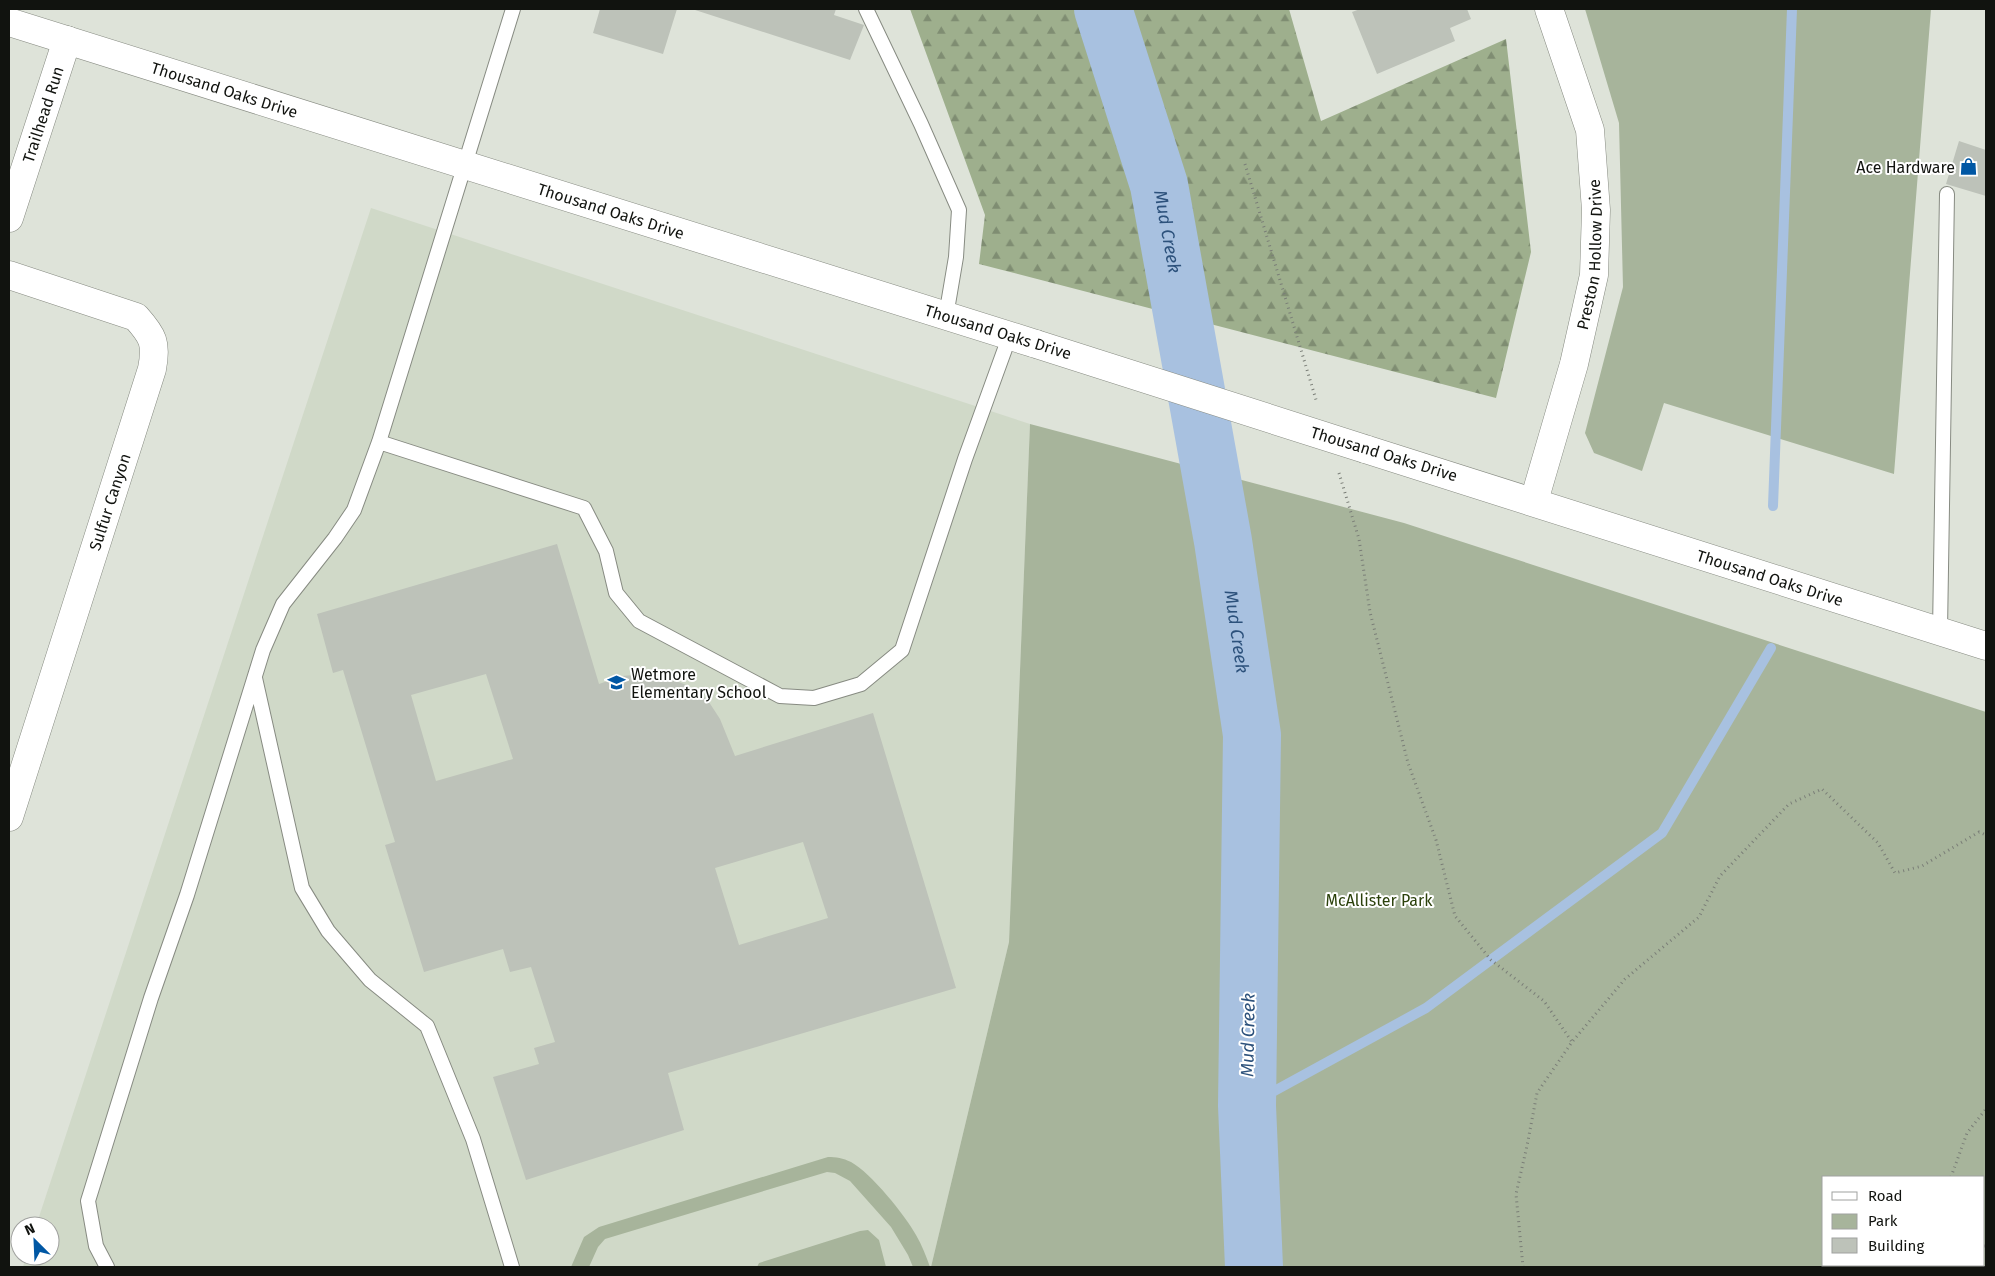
<svg xmlns="http://www.w3.org/2000/svg" width="1995" height="1276" font-family="'Fira Sans',sans-serif">
	<defs>
		<pattern id="forest-firs" width="22" height="20" patternUnits="userSpaceOnUse" patternTransform="scale(1.25)"><rect width="22" height="20" fill="#9eaf8d"/><path d="M5 1l3.5 6h-7zM16 11l3.5 6h-7z" fill="#7f8d72"/></pattern>
	</defs>
	<rect width="100%" height="100%" fill="#dee3d9"/>
	<path fill="#d0d9c8" d="M371 208 1030 424 1009 942 931 1267H23L26 1256H50V1226H36Z"/>
	<path fill="#a7b49b" fill-rule="evenodd" d="M1585 9H1931L1894 474 1664 403 1642 471 1594 453 1585 433 1623 287 1619 123Z
		M1030 424 1404 523 1986 712V1267H931L1009 942ZM1824 1177H1984V1265H1824Z
		M828 1157C836 1157 843 1158 851 1162 871 1173 905 1215 916 1235 922 1245 926 1256 930 1267H913L908 1255 891 1227 850 1181 835 1173 827 1172 605 1239 598 1247 589 1267H571L584 1237 599 1227Z
		M868 1230 879 1240 886 1267H757L759 1263 860 1231Z"/>
	<path fill="url(#forest-firs)" d="M910 9H1289L1321 121 1506 39 1531 252 1496 398 979 264 985 215Z"/>
	<g fill="none" stroke-linecap="round" stroke-linejoin="round">
		<path stroke="#a8c1e0" stroke-width="10" d="M1773 506 1792 9
			M1247 1106 1426 1008 1662 833 1771 648"/>
		<path stroke="#a8c1e0" stroke-width="58" id="s1" d="M1103 9 1159 185 1223 541 1252 735 1247 1106 1254 1267"/>
	</g>
	<path fill="#bdc2b9" fill-rule="evenodd" d="M600 9H677L663 54 593 33Z
		M692 9H836L834 15 864 25 850 60Z
		M1360 9H1467L1471 19 1450 28 1455 41 1377 74 1352 12Z
		M1959 141 1986 150V196L1946 184Z
		M557 544 599 684 622 676 645 674 665 677 684 684 707 699 720 719 735 756 873 713 956 988 668 1073 684 1130 526 1180 493 1077 539 1064 534 1048 555 1042 531 967 510 972 503 949 424 972 385 845 395 842 343 670 333 673 317 614ZM486 674 513 759 436 781 411 695ZM803 842 828 918 739 945 715 868Z"/>
	<g fill="none" stroke-linecap="round" stroke-linejoin="round">
		<defs>
			<path id="service" d="M866 9 921 124 959 210 956 257 946 316
				M379 442 584 508 606 551 616 593 639 621 780 696 814 698 861 684 902 650 965 459 1010 335
				M1940 631 1947 194
				M255 678 302 888 328 931 370 980 427 1026 473 1139 512 1267
				M107 1267 96 1246 88 1201 151 998 187 895 263 650 283 604 335 538 354 510 379 442 513 9"/>
			<g id="minor">
				<path id="s2" d="M9 218 67 40"/>
				<path d="M9 275 136 317C153 336 157 343 152 369L9 817"/>
				<path id="s3" d="M1534 501 1574 364 1594 275 1596 210 1590 130 1549 9"/>
			</g>
			<g id="secondary">
				<path id="s4" d="M9 22 1036 344"/>
				<path id="s5" d="M1365 449 1986 646"/>
			</g>
		</defs>
		<use href="#service" stroke="#878b82" stroke-width="16"/>
		<use href="#minor" stroke="#878b82" stroke-width="29"/>
		<use href="#secondary" stroke="#878b82" stroke-width="29"/>
		<path stroke="#7a7e77" stroke-width="3" stroke-dasharray="1 4" stroke-linecap="butt" d="M1245 164 1317 403
			M1339 473 1359 539 1370 612 1408 763 1436 840 1455 916 1491 960 1544 1001 1572 1042
			M1951 1177 1967 1133 1986 1109
			M1984 1246H1986
			M1523 1267 1516 1194 1527 1146 1537 1093 1572 1042 1625 979 1699 917 1720 876 1789 804 1822 789 1878 843 1895 873 1922 866 1979 832 1986 835"/>
		<use href="#service" stroke="#fff" stroke-width="14"/>
		<use href="#minor" stroke="#fff" stroke-width="28"/>
		<use href="#secondary" stroke="#fff" stroke-width="28"/>
		<defs>
			<path id="secondary-bridge" d="M1036 344 1365 449"/>
		</defs>
		<use href="#secondary-bridge" stroke="#878b82" stroke-width="29" stroke-linecap="butt"/>
		<use href="#secondary-bridge" stroke="#fff" stroke-width="28"/>
	</g>
	<defs>
		<symbol id="shop-bare" viewBox="-9 -9 18 18"><path d="M-5-2.5h2.3a2.7 3.5 0 0 1 5.4 0H5L5.5 6h-11ZM-1.5-2.5h3a1.5 2.3 0 0 0-3 0Z" fill="#0057a4" stroke="#fff" stroke-width="2.5" paint-order="stroke"/></symbol>
		<symbol id="school-bare" viewBox="-9 -9 18 18"><path d="M0-5L7-2L0 1L-7-2ZM-4 1L0 2.5L4 1V4Q0 6-4 4Z" fill="#0057a4" stroke="#fff" stroke-width="2.5" paint-order="stroke"/></symbol>
	</defs>
	<g fill-rule="evenodd">
		<use href="#shop-bare" x="1956" y="154" width="25" height="25"/>
		<use href="#school-bare" x="604" y="670" width="25" height="25"/>
	</g>
	<g text-anchor="middle" dominant-baseline="central" stroke-width="4" stroke-linejoin="round" paint-order="stroke">
		<g font-size="16" fill="#11130f" stroke="#fff">
			<text stroke="none"><textPath href="#s4" startOffset="226">Thousand Oaks Drive</textPath></text>
			<text stroke="none"><textPath href="#s2" startOffset="109">Trailhead Run</textPath></text>
			<text stroke="none"><textPath href="#s4" startOffset="631">Thousand Oaks Drive</textPath></text>
			<text stroke="none"><textPath href="#s3" startOffset="254">Preston Hollow Drive</textPath></text>
			<text transform="translate(998 332) rotate(17)">Thousand Oaks Drive</text>
			<text transform="translate(1384 454) rotate(17)">Thousand Oaks Drive</text>
			<text transform="translate(110 502) rotate(-72)">Sulfur Canyon</text>
			<text stroke="none"><textPath href="#s5" startOffset="425">Thousand Oaks Drive</textPath></text>
		</g>
		<g font-size="16" fill="#11130f" stroke="#fff" text-anchor="end">
			<text x="1955" y="167">Ace Hardware</text>
			<text x="631" y="674" text-anchor="start">Wetmore<tspan x="631" dy="18">Elementary School</tspan></text>
		</g>
		<g font-size="16" fill="#2b410b" stroke="#fff">
			<text x="1379" y="900">McAllister Park</text>
		</g>
		<g font-size="18" font-style="italic" fill="#2c517b" stroke="#fff">
			<text stroke="none"><textPath href="#s1" startOffset="232">Mud Creek</textPath></text>
			<text stroke="none"><textPath href="#s1" startOffset="638">Mud Creek</textPath></text>
			<text transform="translate(1248 1035) rotate(-89)">Mud Creek</text>
		</g>
	</g>
	<rect width="1995" height="1276" fill="none" stroke="#11130f" stroke-width="20"/>
	<rect x="1822" y="1176" width="162" height="90" fill="#ffffff" stroke="#a0a19f"/>
	<rect x="1832" y="1192" width="25" height="8" fill="#ffffff" stroke="#a0a19f"/>
	<text x="1868" y="1201" font-size="15" fill="#11130f">Road</text>
	<rect x="1832" y="1214" width="25" height="15" fill="#a7b49b" stroke="#a0a19f"/>
	<text x="1868" y="1226" font-size="15" fill="#11130f">Park</text>
	<rect x="1832" y="1238" width="25" height="15" fill="#bdc2b9" stroke="#a0a19f"/>
	<text x="1868" y="1251" font-size="15" fill="#11130f">Building</text>
	<g transform="translate(35 1241) rotate(336)"><circle r="24" fill="#ffffff" stroke="#a0a19f"/>
	<path d="M0-4L9 19L0 12L-9 19Z" fill="#0057a4"/>
	<text y="-8" font-size="14" font-weight="bold" text-anchor="middle" fill="#11130f">N</text>
	</g>
</svg>
